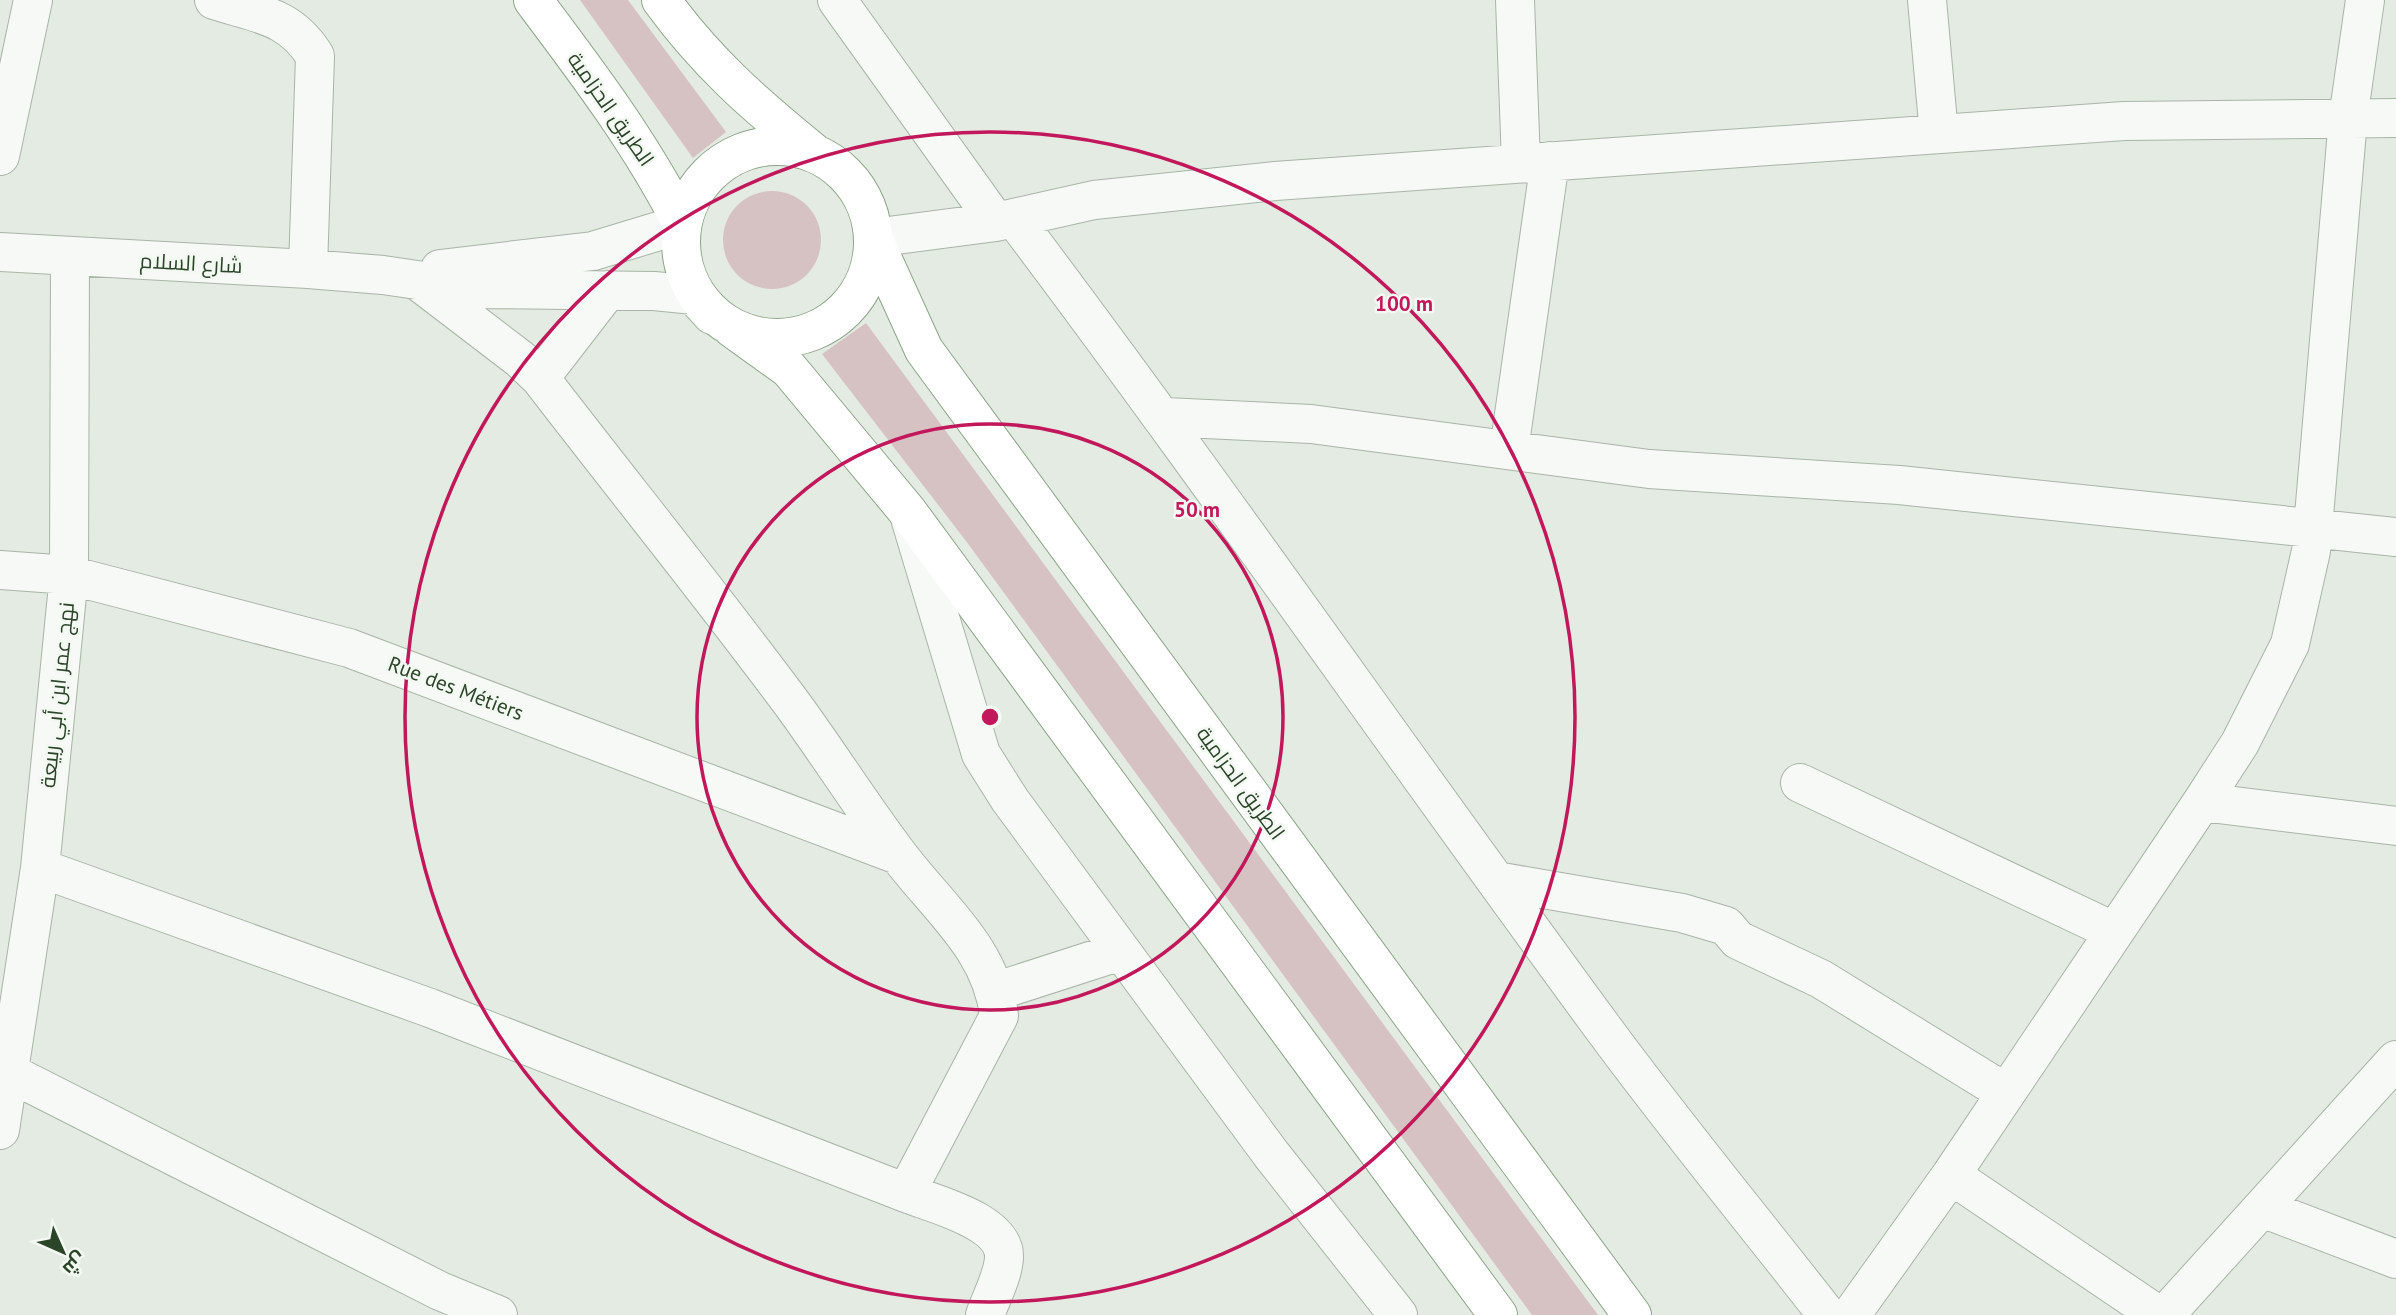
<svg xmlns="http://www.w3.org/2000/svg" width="2396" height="1315" font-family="'PT Sans',Cairo,sans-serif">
	<rect width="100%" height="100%" fill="#e3ebe2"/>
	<path fill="#d6c2c2" d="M580 0H628L726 132 693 158Z
		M723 240a49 49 0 1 1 98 0a49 49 0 1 1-98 0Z
		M866 323 1598 1315H1532L966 541 822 354Z"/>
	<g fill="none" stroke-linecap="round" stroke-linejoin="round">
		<defs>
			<path id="minor" d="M214 0C257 14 290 15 315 56L308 269
				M837 0 996 222
				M1515 0 1521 163
				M1927 0 1939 134
				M0 156 33 0
				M1014 218C1215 485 1405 759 1603 1028 1675 1126 1753 1220 1827 1315
				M873 238 996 222 1094 200 1275 181 2124 121 2396 118
				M0 252 308 269 383 275 478 289 654 291 694 295 712 315
				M440 269 593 251 682 224
				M418 281 520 359 540 378C623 486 709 592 790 701 827 751 860 804 897 853 936 906 992 948 999 1016L906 1193C933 1204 1006 1221 1004 1258 1003 1276 991 1298 985 1315
				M540 378 608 290
				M1165 417 1311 424 1649 469 1899 485 2396 537
				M1509 450 1550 161
				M910 518 981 754 1010 800 1271 1154 1398 1315
				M0 570 69 575 349 648 898 855
				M1800 783 2113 931
				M2202 802 2396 826
				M40 868 430 1008 906 1193
				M1496 881 1682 913 1726 926 1738 940 1821 979 2006 1093
				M997 991 1121 951
				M0 1068 440 1291 498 1315
				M0 1130 40 868 69 575 70 256
				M1951 1175 2158 1315
				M2262 1208 2396 1259
				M1851 1315 1951 1175 2202 802 2240 743 2290 644 2311 551 2348 119 2365 0
				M2165 1315 2396 1060"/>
			<path id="trunk" d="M533 0C587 72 641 143 682 224
				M661 0C707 63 753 103 813 152
				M681 242a96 96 0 1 1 192 0a96 96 0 1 1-192 0Z
				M873 238 924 350 1632 1315
				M732 328 789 369 908 512 1498 1315"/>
		</defs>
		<use href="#minor" stroke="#a8b6a6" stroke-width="40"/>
		<use href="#trunk" stroke="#8ca488" stroke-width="40"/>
		<use href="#minor" stroke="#f6f9f5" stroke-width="38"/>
		<use href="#trunk" stroke="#fff" stroke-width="38"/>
	</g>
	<g fill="none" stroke="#c2185b" stroke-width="3.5">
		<circle cx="990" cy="717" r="293"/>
		<circle cx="990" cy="717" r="585"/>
	</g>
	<g text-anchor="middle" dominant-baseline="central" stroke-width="5" stroke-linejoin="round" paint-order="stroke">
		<g font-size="21" fill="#2b4528" stroke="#f3f8f2">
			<text transform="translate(611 109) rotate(55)">الطريق الحزامية</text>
			<text transform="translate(191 263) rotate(3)">شارع السلام</text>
			<text transform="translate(456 688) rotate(21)">Rue des Métiers</text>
			<text transform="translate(57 695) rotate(-84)">نهج عمر ابن أبي ربيعة</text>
			<text transform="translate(1241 783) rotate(54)">الطريق الحزامية</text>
		</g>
	</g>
	<circle cx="990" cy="717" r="10" fill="#c2185b" stroke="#f3f8f2" stroke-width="3.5"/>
	<g font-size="21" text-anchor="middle" font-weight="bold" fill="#c2185b" stroke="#f3f8f2" stroke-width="5" stroke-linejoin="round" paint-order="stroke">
		<text x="1404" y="311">100 m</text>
		<text x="1197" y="517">50 m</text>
	</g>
	<g transform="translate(63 1252) rotate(135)" stroke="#f3f8f2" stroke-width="5" paint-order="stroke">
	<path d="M0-5L12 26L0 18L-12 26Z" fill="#2b4528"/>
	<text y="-10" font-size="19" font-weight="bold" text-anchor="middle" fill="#2b4528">ش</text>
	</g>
</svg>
